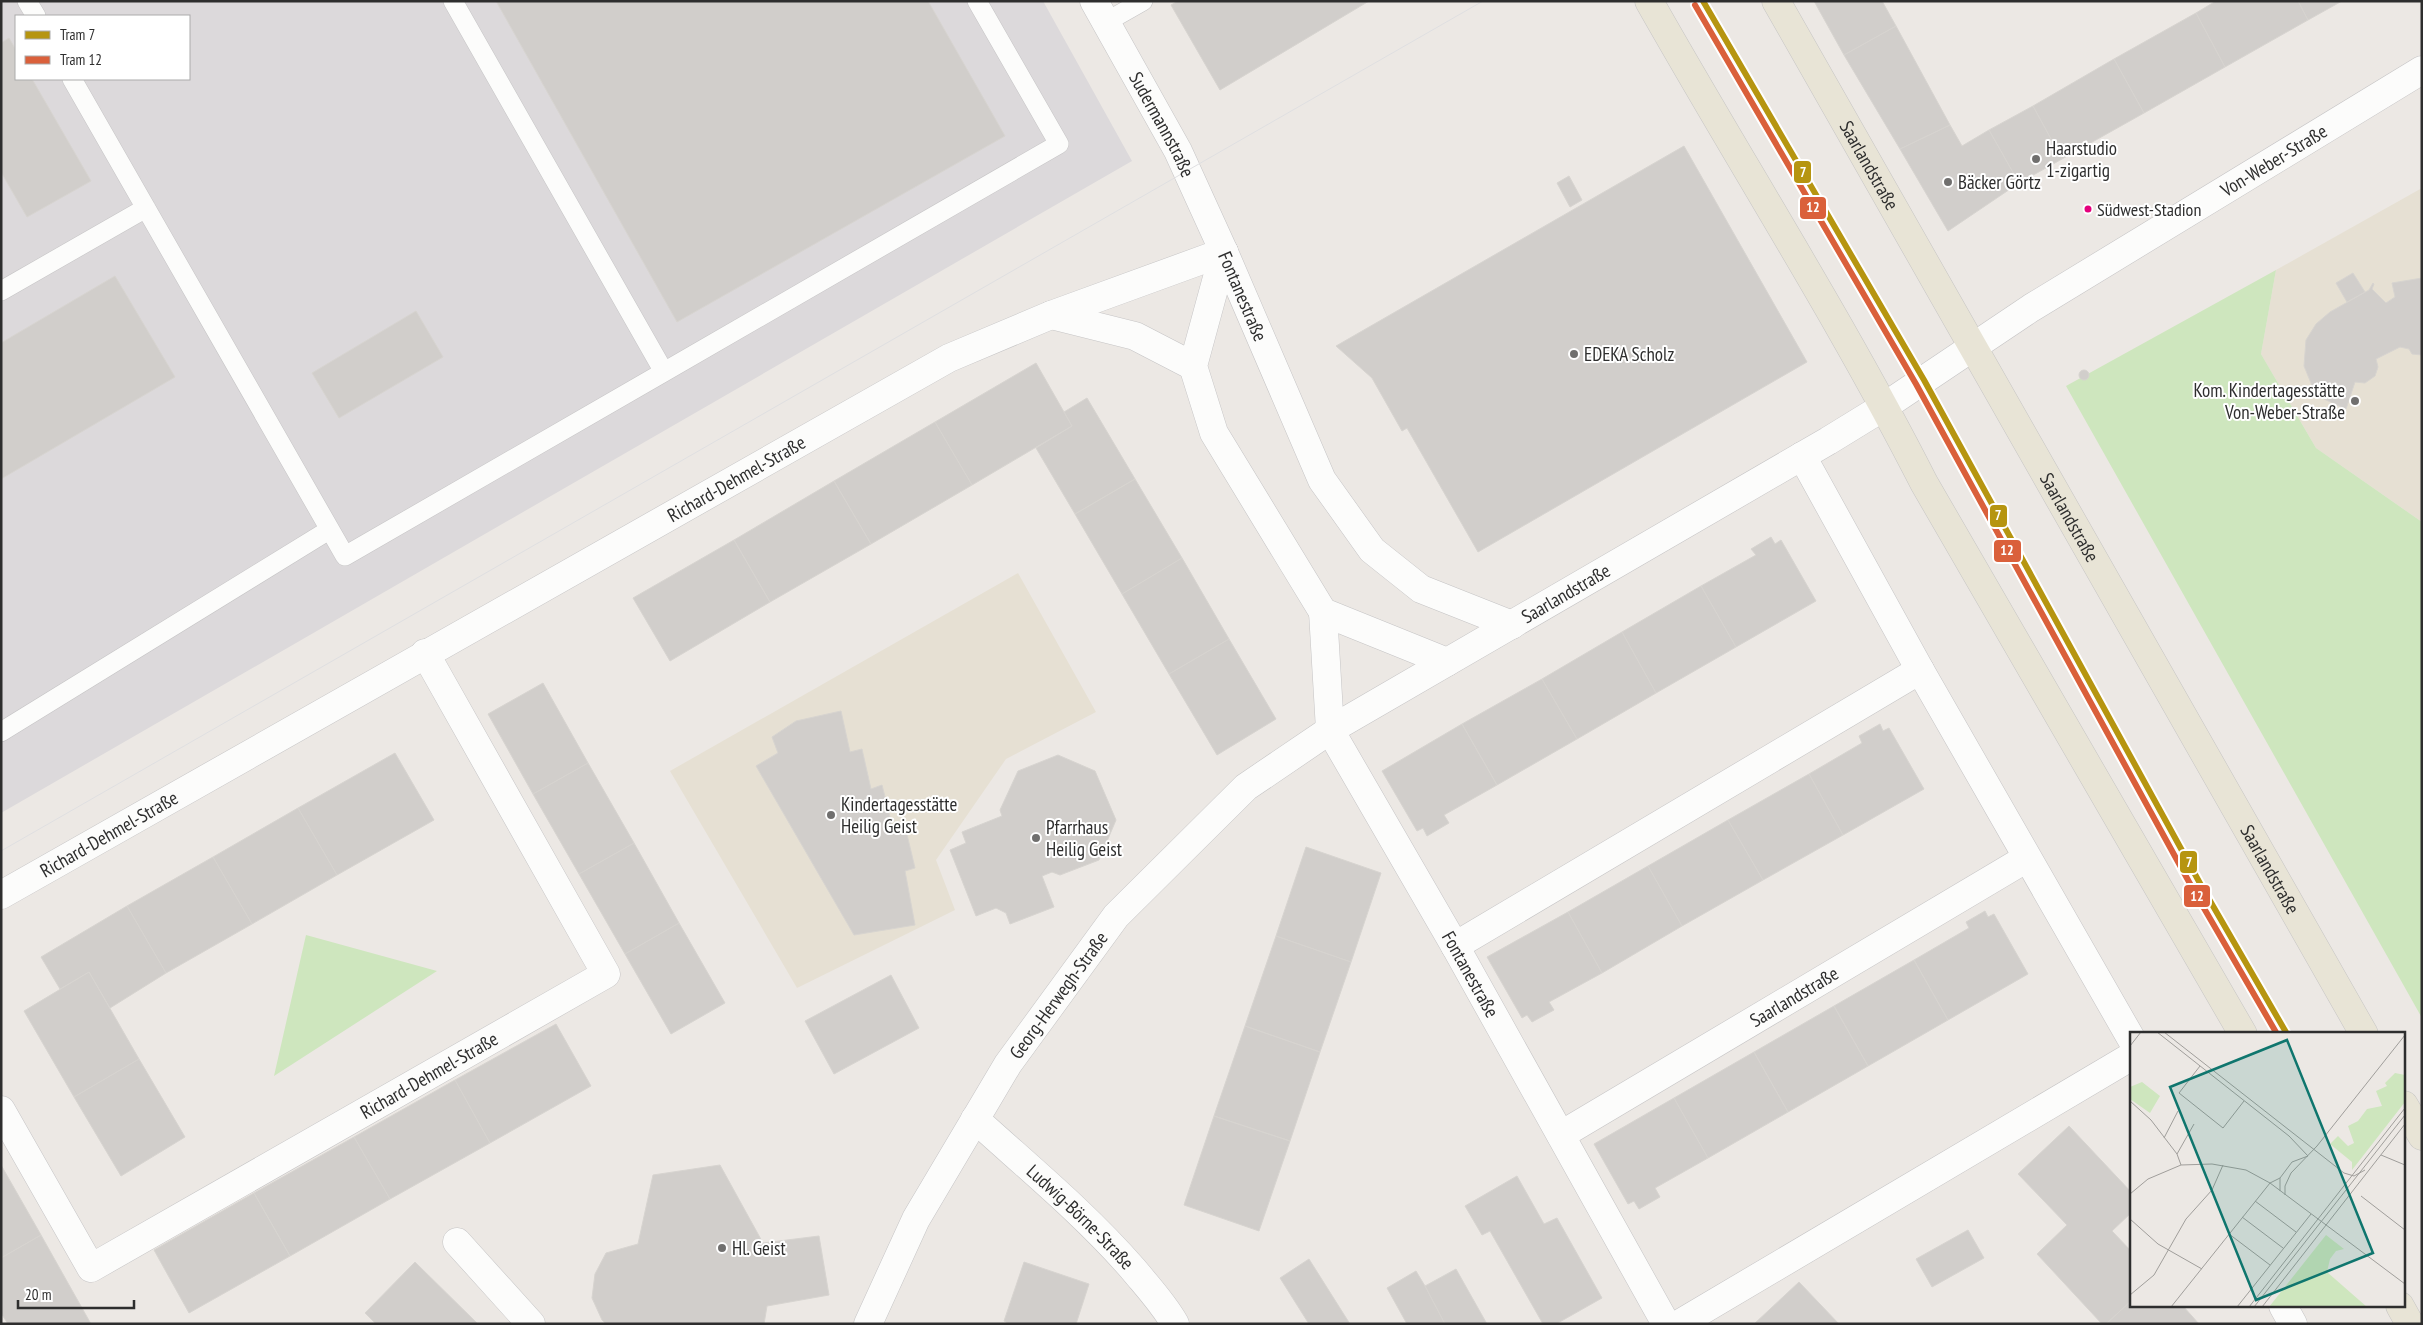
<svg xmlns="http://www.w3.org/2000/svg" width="2423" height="1325" font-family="'PT Sans Narrow',sans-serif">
	<rect width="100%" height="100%" fill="#ece8e4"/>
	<path fill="#dcd9db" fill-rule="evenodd" d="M1 1H1043L1132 161 1 813ZM16 16H189V79H16Z"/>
	<path fill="#e6e0d3" d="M2422 188V522L2316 448 2261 354 2276 270Z
		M1018 573 1096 712 1006 759 936 860 955 910 797 988 670 771Z"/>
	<path fill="#cee6be" d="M2276 270 2261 354 2316 448 2422 522V1018L2066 386Z
		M306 935 437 971 274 1076Z"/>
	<path fill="#d1cecb" stroke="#d7d4d0" d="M496 1H928L1005 136 677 322Z
		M1178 1H1369L1220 90 1171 5Z
		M1814 1H1882L1896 26 1844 55Z
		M2216 1H2298L2308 20 2225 67 2196 13Z
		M2298 1H2342L2308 20Z
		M2196 13 2225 67 2144 113 2114 59Z
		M1896 26 1950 125 1900 149 1844 55Z
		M9 38 16 50V79H32L91 181 27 217 1 172V43Z
		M2114 59 2144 113 2062 159 2033 106Z
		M2033 106 2062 159 2019 183 1989 130Z
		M1950 125 1962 146 1989 130 2019 183 1948 231 1900 149Z
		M1684 146 1807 362 1478 552 1407 428 1402 431 1372 378 1336 346Z
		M1569 176 1582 200 1570 207 1557 183Z
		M2353 273 2365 292 2347 302 2336 283Z
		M115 276 175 377 1 479V343Z
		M2422 278V355L2412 354 2409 349 2400 347 2376 359 2378 367 2375 376 2365 383 2355 382 2346 409 2324 399 2313 388 2304 366 2306 340 2316 324 2330 312 2369 290 2373 283 2374 284 2372 289 2386 303 2395 297 2392 283Z
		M416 311 443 357 339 418 312 373Z
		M1036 363 1072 426 972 485 935 422Z
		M2079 375a5 5 0 1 1 10 0a5 5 0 1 1-10 0Z
		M1087 398 1135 479 1075 514 1036 448 1072 426 1064 412Z
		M935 422 972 485 871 544 834 481Z
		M1135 479 1182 558 1122 594 1075 514Z
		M834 481 871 544 770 602 734 540Z
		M1771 537 1775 544 1781 540 1816 601 1736 647 1701 586 1756 555 1751 549Z
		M734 540 770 602 670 661 633 598Z
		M1182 558 1229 639 1169 674 1122 594Z
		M1701 586 1736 647 1656 693 1622 632Z
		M1622 632 1656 693 1577 739 1542 679Z
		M1229 639 1276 719 1217 755 1169 674Z
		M1542 679 1577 739 1497 785 1462 724Z
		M543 683 588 763 533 794 488 714Z
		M841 711 850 752 862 749 871 789 882 785 892 825 904 822 915 868 905 871 915 925 854 935 756 766 778 753 772 737 796 721Z
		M1462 724 1497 785 1444 815 1449 823 1427 836 1423 828 1417 831 1382 771Z
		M1880 724 1883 731 1889 728 1924 789 1843 835 1809 774 1862 743 1859 736Z
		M395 753 434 820 337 875 298 808Z
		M1058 755 1095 771 1116 820 1099 860 1060 875 1052 872 1042 876 1054 907 1010 924 1006 913 996 908 976 916 950 850 966 843 962 832 1002 816 1000 810 1018 771Z
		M588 763 634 843 579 874 533 794Z
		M1809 774 1843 835 1763 880 1728 820Z
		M298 808 337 875 252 924 213 857Z
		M1728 820 1763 880 1682 926 1648 866Z
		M634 843 679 923 625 954 579 874Z
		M1306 847 1381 873 1351 962 1276 936Z
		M213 857 252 924 166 973 127 906Z
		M1648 866 1682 926 1602 973 1568 912Z
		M127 906 166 973 110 1008 89 972 60 989 41 957Z
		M1985 911 1988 917 1994 914 2028 974 1948 1020 1914 960 1969 928 1966 922Z
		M1568 912 1602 973 1549 1002 1554 1010 1532 1022 1527 1015 1522 1018 1487 957Z
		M679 923 725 1003 671 1034 625 954Z
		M1276 936 1351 962 1320 1052 1245 1026Z
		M1914 960 1948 1020 1868 1066 1834 1006Z
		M89 972 139 1059 74 1097 24 1011Z
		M891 975 919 1028 834 1074 805 1021Z
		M1834 1006 1868 1066 1788 1112 1754 1052Z
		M556 1024 591 1086 490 1143 455 1080Z
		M1245 1026 1320 1052 1290 1141 1214 1116Z
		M1754 1052 1788 1112 1708 1158 1674 1098Z
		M139 1059 185 1137 121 1176 74 1097Z
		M455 1080 490 1143 390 1199 354 1137Z
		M1674 1098 1708 1158 1655 1188 1660 1197 1639 1209 1634 1201 1628 1204 1594 1144Z
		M1214 1116 1290 1141 1259 1231 1184 1205Z
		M2069 1126 2132 1193V1212L2112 1231 2132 1252V1300L2106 1324H2102L2037 1254 2067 1225 2018 1174Z
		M354 1137 390 1199 290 1256 254 1193Z
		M1 1165 41 1235 1 1258Z
		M720 1165 763 1243 819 1236 829 1295 767 1306 764 1324H606L602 1320 592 1298 595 1274 606 1253 638 1244 653 1175Z
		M1517 1176 1544 1224 1557 1218 1602 1298 1556 1324H1543L1490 1231 1482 1235 1465 1206Z
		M254 1193 290 1256 189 1313 154 1250Z
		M1968 1230 1984 1258 1932 1287 1916 1259Z
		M41 1235 91 1324H8L1 1313V1258Z
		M1309 1259 1350 1324H1309L1280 1278Z
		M415 1262 478 1324H376L365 1313Z
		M1024 1262 1089 1284 1076 1324H1009L1004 1321Z
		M1456 1269 1487 1324H1445L1425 1286Z
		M1416 1271 1425 1286 1445 1324H1407L1387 1288Z
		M1799 1282 1839 1324H1754Z
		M2132 1300V1306H2183L2199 1324H2106Z"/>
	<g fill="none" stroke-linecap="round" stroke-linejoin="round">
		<defs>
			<path id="lane" d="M27 1 36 16
				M453 1 664 372 1059 144 977 1
				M1106 22 1143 1
				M72 79 345 556 664 372
				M1 291 146 208
				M1 732 329 530"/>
			<g id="street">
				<path id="s1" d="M1094 1 1178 151 1224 252 1322 480 1372 550 1421 589 1512 625"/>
				<path d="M1224 252 1193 366 1214 433 1323 612 1447 662"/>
				<path d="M1051 315 1135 336 1193 366"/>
				<path d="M1802 456 1920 670 2132 1040"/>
				<path id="s2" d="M1323 612 1330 730 1455 946 1666 1324"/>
				<path id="s3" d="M1 895 949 358 1051 315 1224 252"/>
				<path d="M1455 946 1920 670"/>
				<path id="s4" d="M1 1110 91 1268 606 974 425 653"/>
				<path id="s5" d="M975 1119C1029 1168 1085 1214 1133 1269 1147 1286 1164 1304 1175 1324"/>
				<path id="s6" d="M1561 1135 2027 858"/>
				<path d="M457 1242 531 1324"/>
				<path d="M2283 1306 2293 1324"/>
				<path id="s7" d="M868 1324 916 1219 1008 1064 1116 916 1246 787 1330 730 1828 441 1885 406"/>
				<path d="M1679 1324 2132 1056"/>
			</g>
			<g id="secondary">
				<path id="s8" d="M1885 406 2031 308 2422 70"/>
			</g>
			<g id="primary">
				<path d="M1649 1C1740 162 1840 318 1924 483L2243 1034"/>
				<path id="s9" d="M1776 1 2364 1034"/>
				<path d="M2404 1105 2422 1136"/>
				<path d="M2400 1306 2410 1324"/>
			</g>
		</defs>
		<use href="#lane" stroke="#c5c4c5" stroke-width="20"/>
		<use href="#street" stroke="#c5c4c5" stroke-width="29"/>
		<use href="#secondary" stroke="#c5c4c5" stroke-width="29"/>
		<use href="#primary" stroke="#c6c5c4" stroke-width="29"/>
		<use href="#lane" stroke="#fcfcfb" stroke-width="19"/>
		<use href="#street" stroke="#fcfcfb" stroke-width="28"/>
		<use href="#secondary" stroke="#fcfcfb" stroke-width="28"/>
		<use href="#primary" stroke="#e8e4d6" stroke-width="28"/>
		<path stroke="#dfdfe1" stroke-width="1" d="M1 851 1483 1"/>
		<defs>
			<path id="tram-1" d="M1703 1 1924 380 2202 887 2287 1034"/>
			<path id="tram-2" d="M1695 5 1916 384 2194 891 2277 1034"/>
		</defs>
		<use href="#tram-1" stroke="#fff" stroke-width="10"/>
		<use href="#tram-2" stroke="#fff" stroke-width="10"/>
		<use href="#tram-1" stroke="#b69510" stroke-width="6"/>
		<use href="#tram-2" stroke="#da603b" stroke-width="6"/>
	</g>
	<g fill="#706f6e" stroke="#fff" stroke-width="2">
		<circle cx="2036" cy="159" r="5"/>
		<circle cx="1948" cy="182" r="5"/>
		<circle cx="1574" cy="354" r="5"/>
		<circle cx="2355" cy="401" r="5"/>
		<circle cx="831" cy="815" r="5"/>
		<circle cx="1036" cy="838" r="5"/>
		<circle cx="722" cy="1248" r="5"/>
	</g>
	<circle fill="#e5007d" stroke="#fff" stroke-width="2" cx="2088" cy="209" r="4.5"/>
	<g text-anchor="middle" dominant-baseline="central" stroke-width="4" stroke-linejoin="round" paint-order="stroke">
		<g font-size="18" fill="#2e2e2e" stroke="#fff" text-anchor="start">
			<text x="2097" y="209">Südwest-Stadion</text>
		</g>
		<g font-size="19" fill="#2e2e2e" stroke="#fff">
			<text stroke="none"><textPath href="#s1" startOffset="141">Sudermannstraße</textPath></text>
			<text stroke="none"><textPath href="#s8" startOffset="460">Von-Weber-Straße</textPath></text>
			<text stroke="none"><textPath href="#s9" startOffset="189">Saarlandstraße</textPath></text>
			<text stroke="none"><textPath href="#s1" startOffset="331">Fontanestraße</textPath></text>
			<text stroke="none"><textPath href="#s3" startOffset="845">Richard-Dehmel-Straße</textPath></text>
			<text stroke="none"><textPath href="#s9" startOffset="594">Saarlandstraße</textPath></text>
			<text stroke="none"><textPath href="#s7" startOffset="1036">Saarlandstraße</textPath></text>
			<text stroke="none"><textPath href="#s3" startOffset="124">Richard-Dehmel-Straße</textPath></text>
			<text stroke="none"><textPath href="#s9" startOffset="999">Saarlandstraße</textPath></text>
			<text stroke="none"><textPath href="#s2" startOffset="400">Fontanestraße</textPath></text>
			<text stroke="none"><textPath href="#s7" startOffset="381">Georg-Herwegh-Straße</textPath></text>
			<text stroke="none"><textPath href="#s6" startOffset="271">Saarlandstraße</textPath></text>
			<text stroke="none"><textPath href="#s4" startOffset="571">Richard-Dehmel-Straße</textPath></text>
			<text stroke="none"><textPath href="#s5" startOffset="144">Ludwig-Börne-Straße</textPath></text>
		</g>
		<g font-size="19" fill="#2e2e2e" stroke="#fff" text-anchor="start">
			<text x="2046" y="148">Haarstudio<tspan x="2046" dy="22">1-zigartig</tspan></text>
			<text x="1958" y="182">Bäcker Görtz</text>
			<text x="1584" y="354">EDEKA Scholz</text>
			<text x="2345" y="390" text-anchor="end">Kom. Kindertagesstätte<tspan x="2345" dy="22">Von-Weber-Straße</tspan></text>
			<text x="841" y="804">Kindertagesstätte<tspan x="841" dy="22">Heilig Geist</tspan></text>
			<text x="1046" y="827">Pfarrhaus<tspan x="1046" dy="22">Heilig Geist</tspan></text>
			<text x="732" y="1248">Hl. Geist</text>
		</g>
	</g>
	<g transform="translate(2130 1032)">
		<rect width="275" height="275" fill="#ece8e4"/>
		<path d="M265 41 275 43V70L222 138V130L200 112 208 104 218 114 224 111 218 94 228 89 237 77 252 74 246 59 257 54 255 51ZM12 50 30 64 20 81 0 67V55ZM196 203 214 217 206 219 200 227 197 240 237 275H139Z" fill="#cee6be"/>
		<path fill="none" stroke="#a09e9b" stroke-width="1" d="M27 0 159 104 178 124M34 0 214 141 224 144 235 138M0 14 11 0M70 34 49 61 93 96 114 69M0 69 21 88 47 122 51 133M34 106 48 79M47 122 64 92M251 123 275 133M150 159V146L162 130 178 124M0 162 18 147 51 133 82 132 116 138 140 151 275 252M155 163V154L161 141 187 114 275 3M231 164 275 198M125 169 166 200M112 185 153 216M0 187 28 212 72 237M99 202 140 233M0 263 24 243 56 187 82 158 93 133M41 275 140 151 150 146M107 275 181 182M119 275 275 76M124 275 275 83M132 275 275 92"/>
		<path fill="#0f766e" fill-opacity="0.15" stroke="#0f766e" stroke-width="2.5" d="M157 8 243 221 126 268 40 55Z"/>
		<rect width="275" height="275" fill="none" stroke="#2e2e2e" stroke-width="2.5"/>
	</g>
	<g stroke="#fff" stroke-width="2">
		<rect x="1793" y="160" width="19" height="24" rx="5" fill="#b69510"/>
		<rect x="1799" y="196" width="28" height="24" rx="5" fill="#da603b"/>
		<rect x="1989" y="504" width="19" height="24" rx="5" fill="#b69510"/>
		<rect x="1993" y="539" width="29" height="24" rx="5" fill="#da603b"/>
		<rect x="2179" y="850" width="19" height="24" rx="5" fill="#b69510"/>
		<rect x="2183" y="884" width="28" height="24" rx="5" fill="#da603b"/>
	</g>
	<g font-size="14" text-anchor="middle" font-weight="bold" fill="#fff">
		<text x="1803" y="177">7</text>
		<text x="1813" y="212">12</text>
		<text x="1998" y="520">7</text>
		<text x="2007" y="555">12</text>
		<text x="2189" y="867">7</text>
		<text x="2197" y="901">12</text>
	</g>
	<rect width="2423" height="1325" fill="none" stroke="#2e2e2e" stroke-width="5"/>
	<rect x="15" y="15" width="175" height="65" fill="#ffffff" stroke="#ababab"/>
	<rect x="25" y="31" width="25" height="8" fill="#b69510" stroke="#ababab"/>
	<text x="60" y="40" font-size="15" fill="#2e2e2e">Tram 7</text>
	<rect x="25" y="56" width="25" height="8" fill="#da603b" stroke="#ababab"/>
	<text x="60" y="65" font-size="15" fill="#2e2e2e">Tram 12</text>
	<path d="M18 1300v8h116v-8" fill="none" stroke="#2e2e2e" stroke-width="2.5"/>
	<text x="25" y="1300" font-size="15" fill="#2e2e2e" stroke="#ffffff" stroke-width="4" paint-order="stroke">20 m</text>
</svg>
